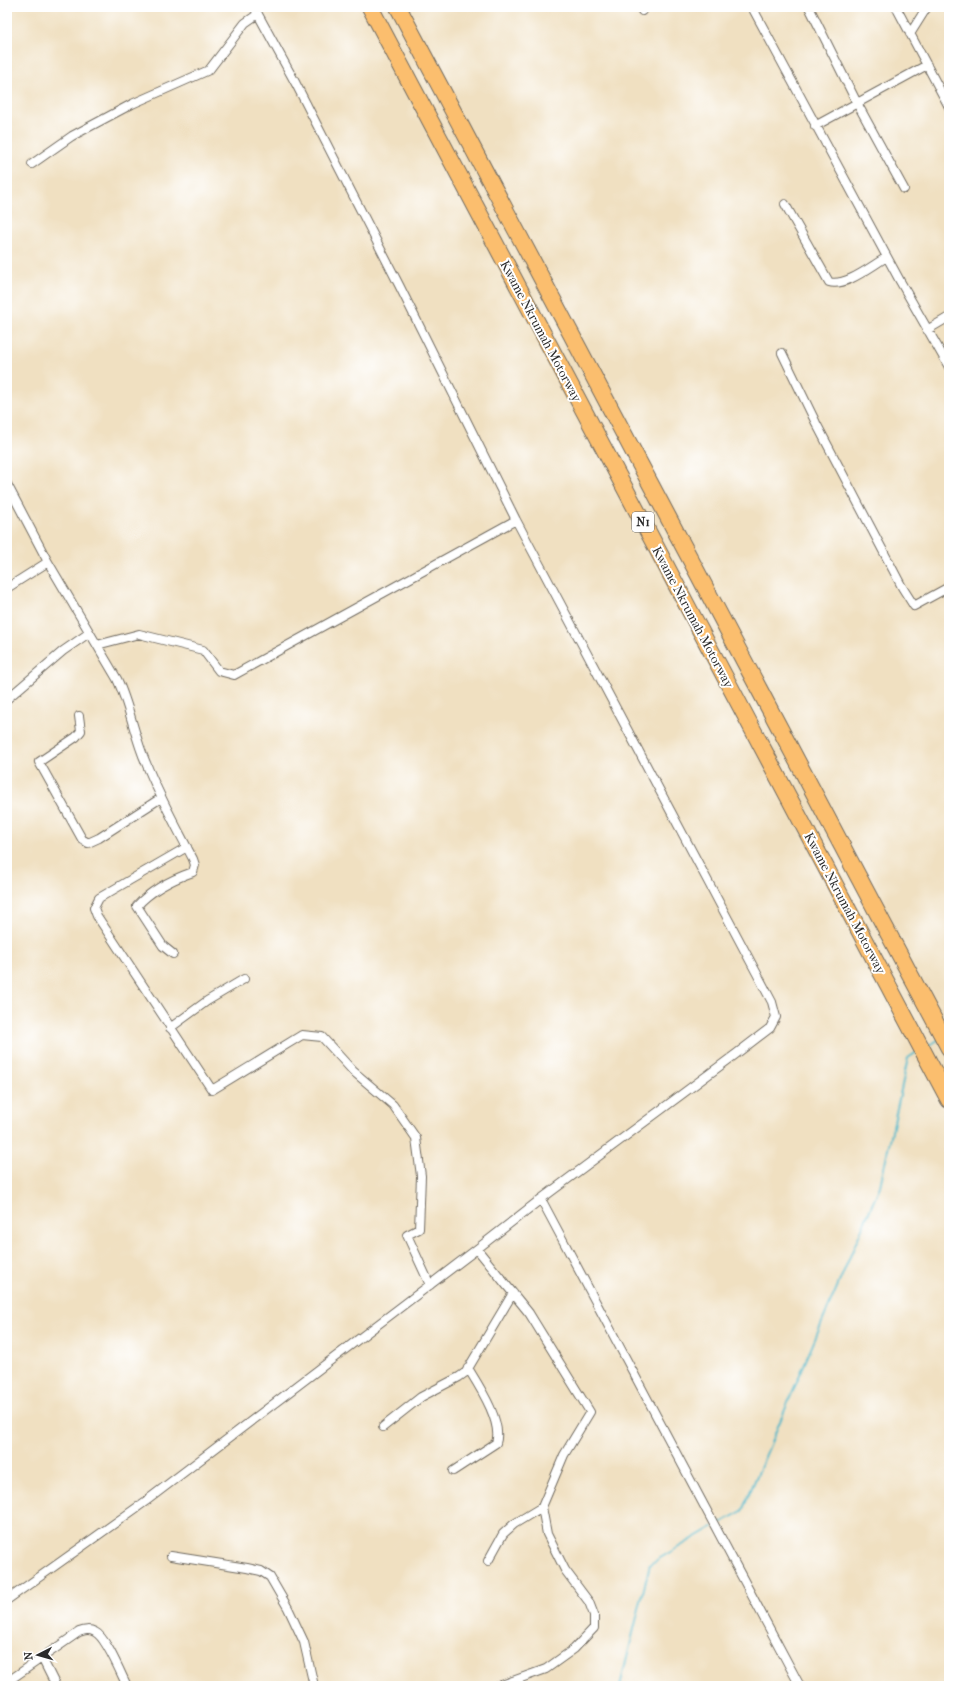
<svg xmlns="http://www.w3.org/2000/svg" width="956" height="1693" font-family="'IM FELL French Canon',serif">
	<rect width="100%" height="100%" fill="#fff"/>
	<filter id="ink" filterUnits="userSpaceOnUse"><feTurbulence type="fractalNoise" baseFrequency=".025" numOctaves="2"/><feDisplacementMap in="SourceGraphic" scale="8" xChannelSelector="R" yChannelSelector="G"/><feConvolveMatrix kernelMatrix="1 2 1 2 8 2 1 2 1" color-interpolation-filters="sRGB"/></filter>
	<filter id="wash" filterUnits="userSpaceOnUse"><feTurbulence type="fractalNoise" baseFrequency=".012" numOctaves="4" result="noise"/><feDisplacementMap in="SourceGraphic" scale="16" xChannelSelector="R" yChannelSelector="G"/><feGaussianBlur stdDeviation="0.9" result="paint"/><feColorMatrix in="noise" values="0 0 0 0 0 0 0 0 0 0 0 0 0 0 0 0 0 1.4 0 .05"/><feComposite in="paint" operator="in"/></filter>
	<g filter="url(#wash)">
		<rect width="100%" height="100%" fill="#f0e0c1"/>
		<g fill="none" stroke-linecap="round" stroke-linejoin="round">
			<path stroke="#4cb7c9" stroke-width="2" d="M928 1046 938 1040
				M717 1525 742 1511 880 1186 908 1058 917 1052
				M620 1686 650 1564 713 1527"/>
		</g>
	</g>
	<g filter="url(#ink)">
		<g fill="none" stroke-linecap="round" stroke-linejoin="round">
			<defs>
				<path id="street" d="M640 7 642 11
					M752 7 900 281 949 367
					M809 7 857 103 904 189
					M896 7 949 107
					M910 34 927 7
					M815 126 927 65
					M32 164 72 136 132 104 209 70 245 23 258 14
					M785 204 829 282C846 287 871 266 887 257
					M927 330 949 317
					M782 353 816 423 902 587 914 606 949 587
					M7 484 48 562 117 679C130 706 134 736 146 763 159 796 177 828 193 859L195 865 193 872C173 879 151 890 137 906L163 946 173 954
					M7 588 48 562
					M97 645 139 634 203 650 219 671 234 675 516 520
					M7 699 63 651 89 633
					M79 716 81 731 76 737 39 762 82 839 88 843 99 838 161 798
					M187 847 99 898 94 908 97 916 212 1090 302 1035 322 1037 353 1071 393 1105 416 1138 421 1176 419 1229 407 1235 430 1285
					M170 1028 207 1001 244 979
					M541 1199 800 1686
					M477 1249 529 1313 590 1412 564 1455 542 1507 547 1534 565 1570 589 1602 594 1615V1628L574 1649 546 1669 499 1686
					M383 1427 421 1397 459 1377 466 1372 513 1293
					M453 1471 496 1443C503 1422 479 1386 468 1368
					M171 1556 247 1568 261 1571 270 1577 288 1608 304 1642 314 1686
					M488 1561 503 1534 514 1524 542 1507
					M7 1600 146 1501 477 1249 541 1199 736 1054 770 1028 776 1017 772 1002 516 520 399 285 296 84 254 7
					M42 1658 56 1686
					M7 1682 79 1632C85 1630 89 1629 95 1632 106 1637 121 1674 127 1686"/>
				<path id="highway" d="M370 7 949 1100
					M398 7 949 1048"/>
			</defs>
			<use href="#street" stroke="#706a60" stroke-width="10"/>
			<use href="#highway" stroke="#706a60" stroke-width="18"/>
			<use href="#street" stroke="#fff" stroke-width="8"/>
			<use href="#highway" stroke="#fbbe6e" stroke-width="16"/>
		</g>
	</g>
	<g text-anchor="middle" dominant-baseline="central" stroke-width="4" stroke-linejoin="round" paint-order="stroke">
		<rect fill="#fff" stroke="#6b6b6b" stroke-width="1" x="632" y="512" width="22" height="20" rx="3"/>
		<g font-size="12" font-weight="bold" fill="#2b2b2b">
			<text x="643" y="522">N1</text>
		</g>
		<g font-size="13" fill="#2b2b2b" stroke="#fff">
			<text transform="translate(541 331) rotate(62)">Kwame Nkrumah Motorway</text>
			<text transform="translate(693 617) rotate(62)">Kwame Nkrumah Motorway</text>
			<text transform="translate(845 903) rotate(62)">Kwame Nkrumah Motorway</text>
		</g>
	</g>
	<rect width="956" height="1693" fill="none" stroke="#fff" stroke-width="24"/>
	<g transform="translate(38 1655) rotate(264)" stroke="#ffffff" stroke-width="3" paint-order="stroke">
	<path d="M0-3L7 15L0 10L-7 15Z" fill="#2b2b2b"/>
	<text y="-6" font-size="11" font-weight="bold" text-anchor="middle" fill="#2b2b2b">N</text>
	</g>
</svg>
